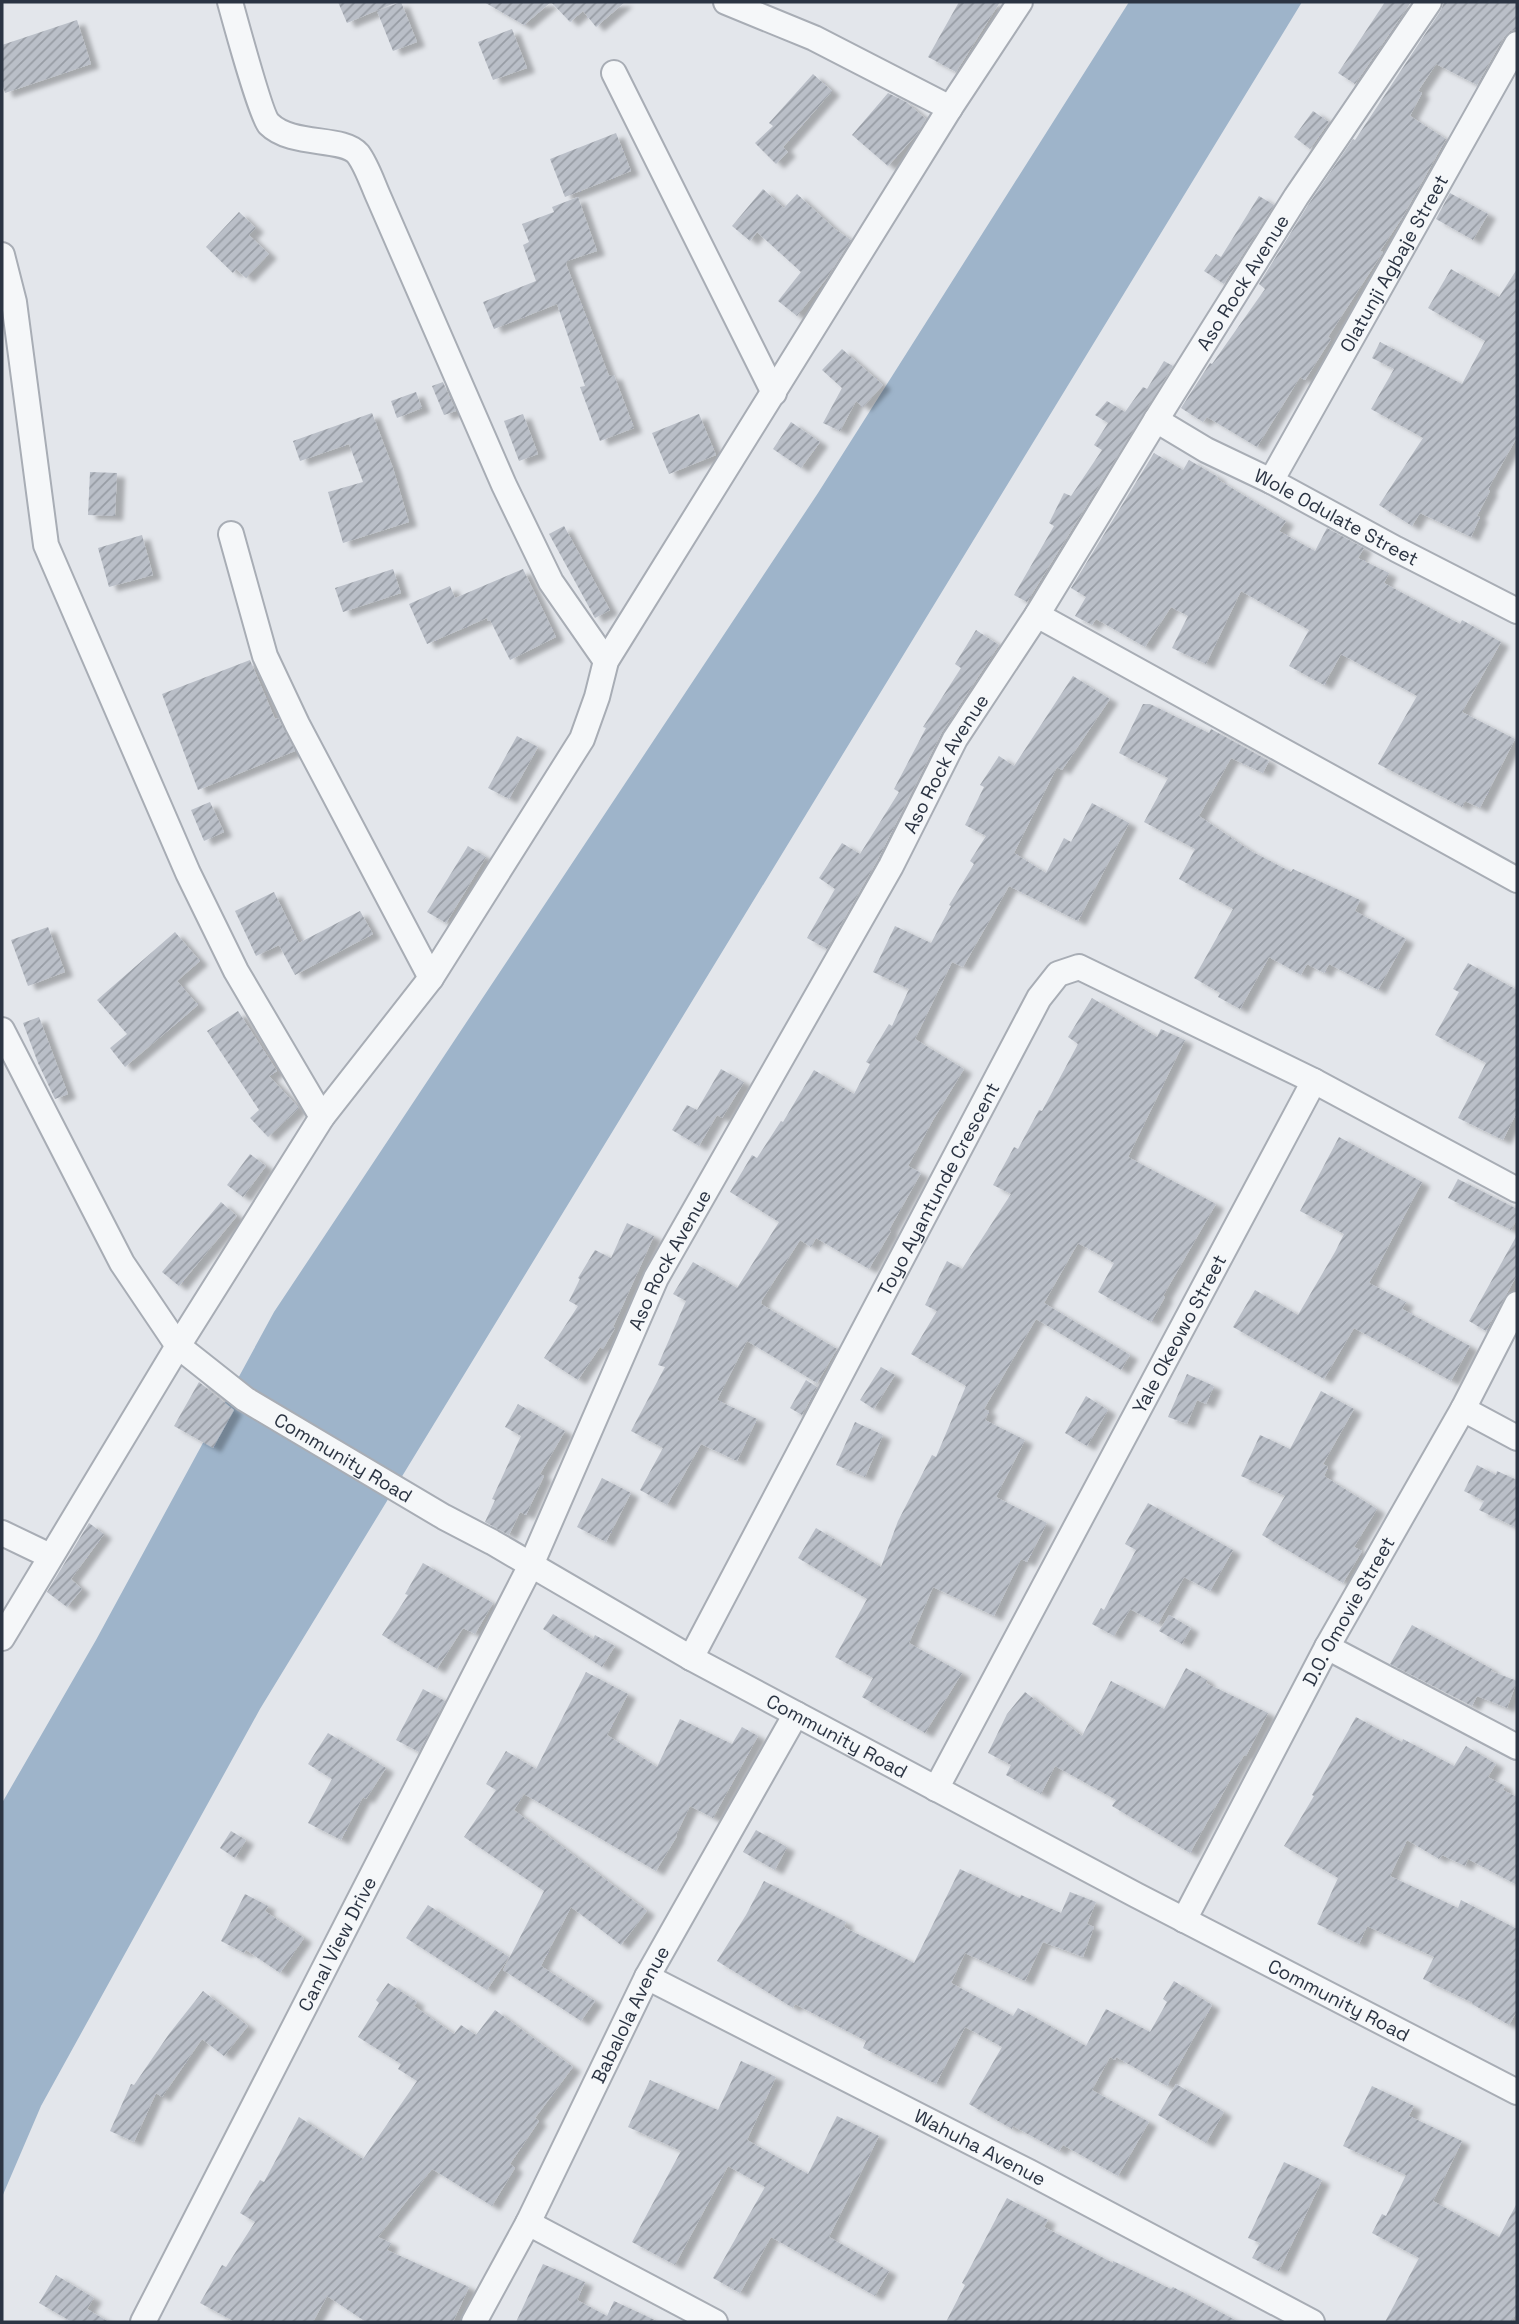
<svg xmlns="http://www.w3.org/2000/svg" width="1519" height="2324" font-family="'Space Grotesk',sans-serif">
	<defs>
		<pattern id="building-hatch" width="6" height="6" patternUnits="userSpaceOnUse" patternTransform="scale(1.75)"><rect width="6" height="6" fill="#babfc8"/><path d="M-1 1l2-2M0 6l6-6M5 7l2-2" fill="none" stroke="#979ca4"/></pattern>
		<filter id="shadow"><feDropShadow dx="8" dy="4.5" stdDeviation="2" flood-color="#0004"/></filter>
	</defs>
	<rect width="100%" height="100%" fill="#e3e6eb"/>
	<path fill="#9eb4ca" d="M1129 2H1302L260 1709 41 2106 2 2197V1803L96 1640 274 1312 818 493Z"/>
	<path fill="url(#building-hatch)" filter="url(#shadow)" d="M338 2H397L347 23Z
		M401 2 417 42 393 51 377 11Z
		M484 2H625L596 27 583 11 570 22 551 2 524 25Z
		M959 2H1000L956 72 928 57Z
		M1385 2H1411L1355 84 1338 73Z
		M1444 2H1517V29L1510 31 1504 37 1477 85 1436 64 1418 91 1422 93 1410 116 1446 139 1402 218 1380 251 1383 252 1328 337 1331 339 1305 380 1300 377 1257 447 1207 417 1203 422 1181 408 1210 363 1212 364 1265 289 1259 284 1308 205 1353 139 1355 140 1441 10Z
		M77 20 91 64 5 93 2 83V45Z
		M512 29 527 68 493 80 478 42Z
		M813 74 832 91 783 147 788 152 776 164 755 143 773 126 769 123Z
		M888 93 906 102 926 119 916 135 888 166 852 135Z
		M1313 111 1329 122 1310 149 1294 137Z
		M616 133 631 171 565 197 550 159Z
		M763 189 784 208 797 194 835 229 851 240 826 279 797 316 778 301 801 272 757 232 750 241 732 226Z
		M1450 193 1488 214 1473 240 1436 219Z
		M1259 196 1274 205 1224 284 1204 271 1216 254 1221 257Z
		M578 197 597 251 567 261 566 264 609 376 614 375 634 428 600 441 580 387 585 386 557 304 494 329 483 302 536 281 523 245 529 242 522 224 554 212 552 207Z
		M239 212 256 228 249 235 269 254 246 278 236 269 233 273 206 247Z
		M1451 269 1499 297 1517 269V437L1488 489 1490 491 1477 516 1480 517 1471 537 1420 513 1412 526 1379 505 1423 438 1371 409 1394 369 1372 358 1380 342 1462 384 1485 341 1428 308Z
		M842 349 883 385 863 407 856 401 840 431 823 423 842 388 822 370Z
		M1164 361 1173 366 1027 602 1014 595 1054 526 1049 523 1064 493 1071 496 1102 450 1094 445 1108 423 1095 415 1107 401 1125 412 1143 387 1147 389Z
		M443 382 456 411 444 415 432 386Z
		M416 392 422 408 397 418 391 401Z
		M372 413 393 468 409 522 343 543 328 492 363 482 349 444 300 461 293 441Z
		M523 414 538 454 519 461 504 421Z
		M699 414 716 455 669 474 652 433Z
		M791 422 820 442 801 468 773 449Z
		M1154 453 1183 470 1189 460 1218 477 1217 479 1286 521 1279 531 1315 551 1327 528 1364 548 1358 558 1389 573 1384 583 1460 624 1462 620 1501 642 1462 712 1515 739 1480 808 1465 801 1462 807 1378 764 1417 696 1341 654 1324 685 1289 666 1309 630 1241 591 1206 664 1172 648 1188 616 1171 607 1145 647 1096 619 1092 625 1075 616 1086 597 1071 588Z
		M90 472 117 473 115 516 88 515Z
		M564 526 610 610 595 618 549 534Z
		M142 535 153 575 109 587 98 548Z
		M393 569 401 593 343 612 335 588Z
		M523 569 556 637 510 660 490 620 488 621 487 618 427 644 409 604 450 586 455 598Z
		M976 630 999 645 942 732 878 859 827 949 807 938 835 889 819 878 842 843 860 854 899 792 894 789 926 728 923 727 961 668 955 664Z
		M250 660 275 719 278 718 295 751 198 790 162 694Z
		M1073 676 1110 699 1062 770 1057 767 1014 853 1046 873 1064 838 1071 842 1092 803 1129 823 1078 921 1009 886 963 967 952 962 915 1039 964 1069 933 1120 908 1166 921 1173 889 1230 891 1231 869 1269 816 1238 811 1247 800 1240 762 1300 761 1304 837 1349 817 1383 747 1341 717 1400 757 1419 737 1461 701 1444 667 1505 640 1490 663 1448 631 1431 665 1367 658 1365 686 1301 673 1294 693 1262 737 1288 779 1222 730 1192 752 1155 757 1158 781 1121 783 1122 814 1070 854 1094 870 1064 866 1062 889 1024 892 1026 909 989 873 972 895 926 931 943 951 906 949 905 974 864 970 861 986 836 965 825 984 787 980 785 999 756 1014 766Z
		M1143 704H1150L1209 733 1211 729 1269 761 1263 773 1231 758 1199 816 1251 851 1291 872 1293 869 1360 900 1355 911 1406 939 1378 990 1329 964 1324 973 1307 964 1301 975 1269 957 1240 1009 1218 997 1220 993 1194 978 1233 909 1179 879 1195 849 1144 822 1168 778 1119 753Z
		M517 736 538 747 509 799 488 788Z
		M210 802 224 832 204 841 191 810Z
		M468 846 486 857 446 923 427 912Z
		M274 892 299 943 360 911 373 934 295 975 279 945 256 956 235 911Z
		M48 927 65 972 28 986 11 940Z
		M175 932 200 961 177 981 198 1005 125 1067 110 1048 127 1034 97 1000Z
		M1468 963 1517 990V1112L1503 1140 1458 1118 1486 1063 1435 1035 1459 992 1453 989Z
		M1092 998 1157 1037 1161 1029 1185 1040 1128 1157 1216 1204 1163 1296 1165 1297 1151 1322 1098 1292 1114 1263 1078 1243 1044 1303 1130 1355 1121 1370 1036 1319 984 1409 989 1411 985 1420 1025 1440 996 1497 1047 1523 1027 1562 1021 1559 994 1616 933 1587 909 1643 962 1673 925 1733 862 1697 873 1678 835 1657 867 1599 798 1558 816 1528 881 1567 898 1521 932 1455 936 1457 966 1386 911 1354 937 1311 925 1305 947 1261 962 1269 1011 1194 993 1185 1014 1147 1018 1149 1039 1110 1042 1111 1078 1044 1068 1037Z
		M238 1011 277 1071 269 1076 299 1108 268 1137 250 1118 259 1110 207 1031Z
		M39 1017 68 1094 55 1099 38 1063 23 1023Z
		M721 1069 744 1082 722 1118 717 1115 699 1146 672 1130 687 1105 697 1110Z
		M1339 1137 1422 1182 1369 1283 1406 1302 1402 1309 1470 1346 1451 1381 1354 1328 1324 1379 1233 1327 1255 1290 1298 1315 1335 1252 1344 1234 1300 1211Z
		M250 1154 266 1166 243 1197 227 1185Z
		M1458 1179 1517 1209V1219L1511 1230 1448 1198Z
		M221 1202 237 1216 179 1286 162 1272Z
		M627 1223 654 1236 613 1327 615 1328 603 1349 600 1347 578 1380 544 1358 578 1306 569 1301 580 1279 578 1278 595 1250 611 1258Z
		M1517 1235V1275L1486 1331 1469 1321Z
		M881 1367 895 1375 874 1409 860 1400Z
		M1187 1374 1214 1386 1206 1404 1197 1400 1187 1424 1168 1417Z
		M806 1380 817 1387 802 1415 790 1408Z
		M199 1382 234 1410 213 1448 174 1426Z
		M1321 1391 1354 1409 1323 1464 1328 1467 1324 1476 1377 1509 1354 1547 1362 1551 1343 1583 1262 1535 1285 1496 1241 1476 1260 1435 1290 1449Z
		M1086 1396 1108 1410 1087 1446 1065 1433Z
		M518 1404 565 1431 540 1474 544 1476 526 1515 520 1512 509 1535 485 1522 495 1500 492 1499 521 1436 505 1427Z
		M855 1422 883 1435 865 1477 836 1465Z
		M1477 1465 1496 1475 1497 1471 1517 1480V1528L1479 1510 1484 1501 1464 1491Z
		M602 1478 631 1493 606 1542 577 1527Z
		M1148 1503 1233 1550 1210 1591 1184 1577 1158 1624 1130 1609 1114 1636 1092 1624 1101 1608 1104 1610 1136 1550 1125 1544Z
		M89 1523 104 1534 71 1579 82 1589 67 1607 47 1592Z
		M423 1563 493 1603 475 1634 463 1628 437 1669 382 1635 408 1595 405 1594Z
		M553 1614 593 1639 595 1635 615 1646 602 1667 543 1629Z
		M1169 1615 1191 1628 1182 1644 1159 1631Z
		M1412 1625 1492 1669 1491 1671 1517 1681 1507 1708 1477 1696 1472 1706 1390 1664Z
		M1186 1668 1207 1680 1206 1683 1268 1713 1246 1756 1244 1755 1190 1853 1112 1806 1116 1800 1055 1766 1041 1794 1006 1775 1011 1765 988 1753 1007 1714 1025 1692 1082 1736 1111 1681 1164 1709Z
		M586 1672 628 1694 607 1735 657 1767 680 1719 732 1744 742 1727 758 1736 713 1818 690 1806 676 1835 677 1836 656 1871 524 1794 514 1810 647 1911 621 1945 571 1907 541 1966 595 2001 581 2021 503 1970 544 1891 464 1837 496 1790 486 1784 506 1751 536 1769Z
		M423 1689 445 1701 419 1752 396 1740Z
		M1356 1717 1402 1742 1403 1739 1454 1766 1466 1746 1496 1764 1488 1777 1505 1786 1503 1790 1517 1797V1885L1468 1859 1465 1866 1442 1855 1439 1859 1407 1840 1390 1876 1458 1908 1461 1900 1517 1929V2011L1509 2025 1472 2004 1473 2003 1423 1979 1434 1957 1367 1926 1359 1944 1317 1924 1338 1878 1284 1846 1314 1796 1312 1795Z
		M328 1733 386 1768 366 1799 363 1797 341 1840 308 1823 332 1779 308 1764Z
		M756 1830 787 1847 775 1870 743 1852Z
		M231 1831 246 1840 235 1858 220 1848Z
		M960 1869 1020 1898 1021 1895 1061 1913 1070 1892 1096 1902 1087 1924 1094 1927 1083 1957 1043 1942 1025 1981 965 1953 951 1983 1013 2016 1018 2008 1086 2046 1106 2009 1150 2032 1167 2002 1163 1999 1174 1981 1212 2005 1167 2086 1116 2057 1115 2060 1110 2057 1092 2090 1149 2122 1118 2176 1063 2145 1059 2151 1013 2126 1012 2129 969 2104 1002 2047 965 2027 936 2084 863 2048 866 2041 795 2004 793 2008 717 1961 746 1915 764 1881 846 1922 844 1927 914 1963Z
		M245 1894 268 1906 265 1911 304 1938 280 1973 246 1950 244 1953 221 1941Z
		M428 1905 509 1957 487 1990 406 1938Z
		M388 1983 417 2002 414 2006 454 2034 461 2025 476 2035 495 2010 573 2067 535 2118 539 2121 510 2164 515 2168 492 2206 432 2169 378 2237 391 2243 387 2250 469 2287 453 2322H366L327 2296 313 2322H235L200 2303 222 2265 226 2267 255 2222 240 2213 260 2180 264 2182 299 2117 363 2159 417 2081 398 2069 401 2064 358 2037 379 2003 376 2000Z
		M203 1991 248 2026 224 2056 202 2039 162 2097 156 2093 134 2142 110 2131 131 2084 134 2085 169 2034Z
		M741 2061 776 2077 747 2140 808 2174 837 2116 879 2136 829 2237 889 2271 875 2296 771 2237 740 2293 713 2278 765 2187 728 2166 675 2265 632 2242 681 2151 628 2127 650 2080 718 2110Z
		M1176 2084 1224 2112 1206 2143 1158 2115Z
		M1372 2086 1414 2106 1409 2116 1462 2141 1433 2201 1499 2237 1517 2203V2312L1511 2322H1385L1419 2258 1372 2233 1382 2214 1386 2216 1406 2175 1343 2146Z
		M1284 2162 1322 2180 1279 2271 1252 2258 1260 2243 1248 2238Z
		M1007 2198 1048 2220 1044 2227 1113 2263V2261L1171 2289 1173 2287 1239 2322H946L965 2285 962 2283Z
		M543 2264 585 2282 577 2300 607 2316 614 2301 659 2322H516Z
		M56 2275 94 2298 87 2309 109 2322H72L39 2303Z"/>
	<g fill="none" stroke-linecap="round" stroke-linejoin="round">
		<defs>
			<g id="street">
				<path d="M230 2C235 20 261 116 269 124 292 147 343 136 358 154 367 166 373 185 379 198L504 485 551 582 606 661"/>
				<path d="M726 2 814 38 950 108"/>
				<path d="M614 73 774 393"/>
				<path d="M2 255 14 302 46 545 188 873 236 971 322 1117"/>
				<path id="s1" d="M1156 420 1206 450 1271 481 1396 549 1517 611"/>
				<path id="s2" d="M1271 481 1517 44"/>
				<path d="M231 534 265 656 297 724 431 978"/>
				<path d="M1037 615 1517 880"/>
				<path id="s3" d="M2 1030 122 1263 178 1346 245 1399 444 1517 492 1542 691 1658 1136 1895 1517 2092"/>
				<path d="M1463 1409 1517 1438"/>
				<path d="M2 1533 50 1556"/>
				<path d="M2 1638 178 1346 322 1117 431 978 582 739 597 697 606 661 950 108 1020 2"/>
				<path d="M1327 1647 1517 1747"/>
				<path id="s4" d="M691 1658 1039 998 1058 974 1079 967 1314 1081"/>
				<path id="s5" d="M936 1789 1314 1081 1517 1190"/>
				<path id="s6" d="M1184 1920 1327 1647 1463 1409 1517 1304"/>
				<path id="s7" d="M647 1977 1029 2172 1312 2322"/>
				<path d="M528 2223 715 2322"/>
				<path id="s8" d="M143 2322 531 1565 656 1278 891 866 955 739 1037 615 1156 420 1296 197 1429 2"/>
				<path id="s9" d="M474 2322 528 2223 647 1977 796 1714"/>
			</g>
		</defs>
		<use href="#street" stroke="#a8adb5" stroke-width="28"/>
		<use href="#street" stroke="#f5f7f9" stroke-width="24"/>
	</g>
	<g text-anchor="middle" dominant-baseline="central" stroke-width="7" stroke-linejoin="round" paint-order="stroke">
		<g font-size="19" fill="#2b3443" stroke="#f2f5f8">
			<text stroke="none"><textPath href="#s2" startOffset="250">Olatunji Agbaje Street</textPath></text>
			<text stroke="none"><textPath href="#s8" startOffset="2320">Aso Rock Avenue</textPath></text>
			<text stroke="none"><textPath href="#s1" startOffset="205">Wole Odulate Street</textPath></text>
			<text stroke="none"><textPath href="#s8" startOffset="1754">Aso Rock Avenue</textPath></text>
			<text stroke="none"><textPath href="#s4" startOffset="530">Toyo Ayantunde Crescent</textPath></text>
			<text stroke="none"><textPath href="#s8" startOffset="1186">Aso Rock Avenue</textPath></text>
			<text stroke="none"><textPath href="#s5" startOffset="516">Yale Okeowo Street</textPath></text>
			<text stroke="none"><textPath href="#s3" startOffset="562">Community Road</textPath></text>
			<text stroke="none"><textPath href="#s6" startOffset="350">D.O. Omovie Street</textPath></text>
			<text stroke="none"><textPath href="#s3" startOffset="1129">Community Road</textPath></text>
			<text stroke="none"><textPath href="#s8" startOffset="425">Canal View Drive</textPath></text>
			<text stroke="none"><textPath href="#s3" startOffset="1696">Community Road</textPath></text>
			<text stroke="none"><textPath href="#s9" startOffset="345">Babalola Avenue</textPath></text>
			<text stroke="none"><textPath href="#s7" startOffset="374">Wahuha Avenue</textPath></text>
		</g>
	</g>
	<rect width="1519" height="2324" fill="none" stroke="#2b3443" stroke-width="7"/>
</svg>
